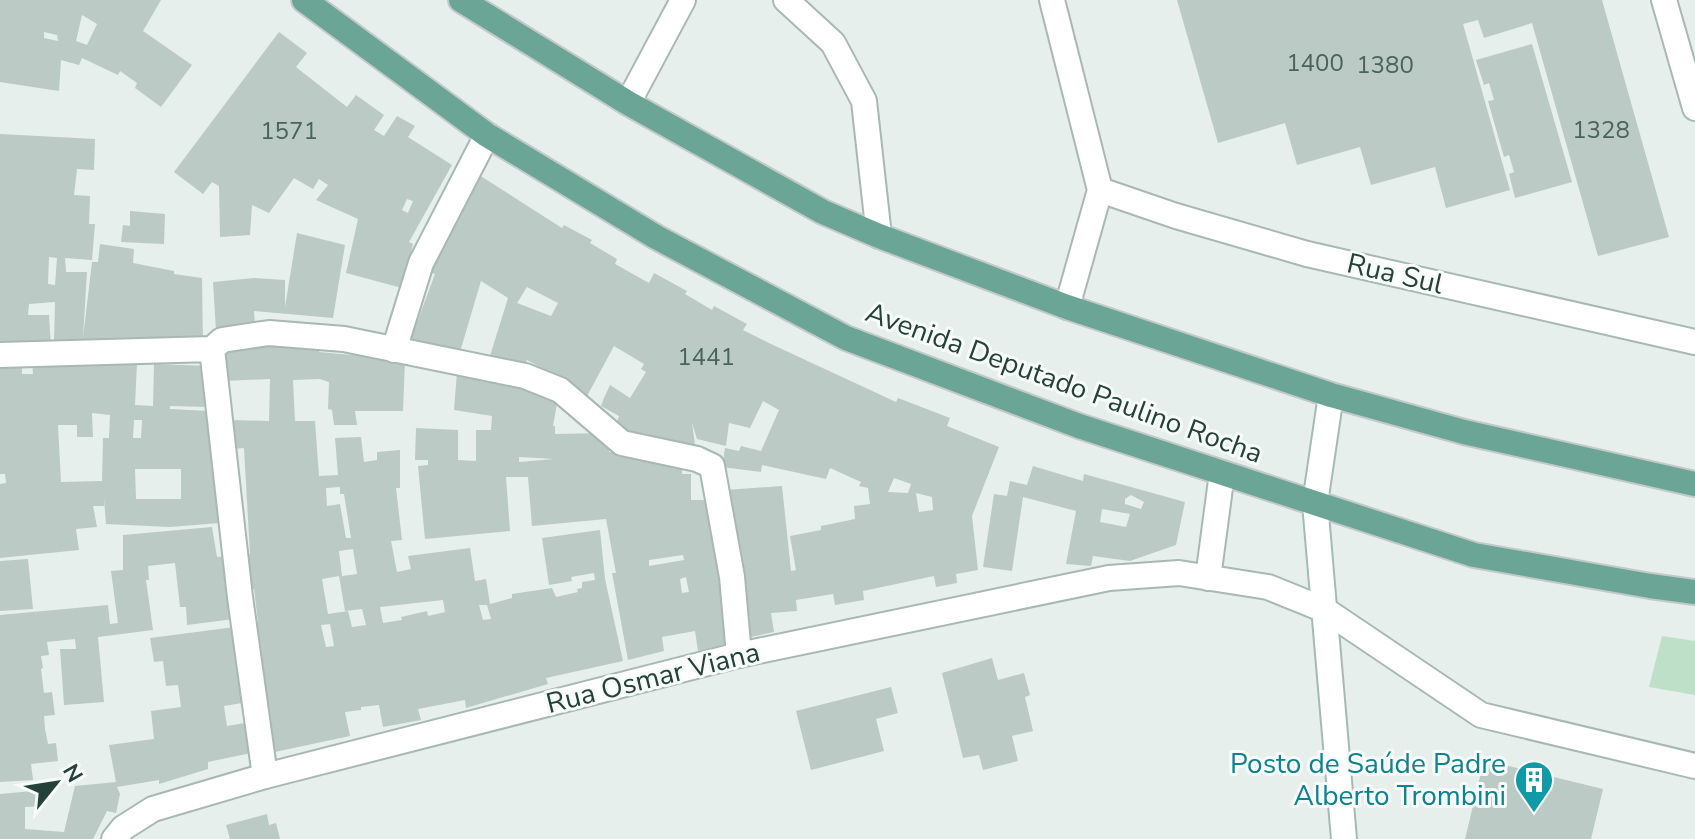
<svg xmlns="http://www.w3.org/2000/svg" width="1695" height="839" font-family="'Nunito Sans',sans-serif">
	<rect width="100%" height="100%" fill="#e6efeb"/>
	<path fill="#bfe0c8" d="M1662 636 1695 641V695L1649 687Z"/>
	<path fill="#bbcac4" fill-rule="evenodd" d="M0 0H161L143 31 192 65 161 107 135 88 137 83 120 71 118 75 82 58 79 65 61 60 59 91 0 82ZM82 15 97 24 87 45 76 41ZM44 32 57 35 58 41 44 38Z
		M1177 0H1602L1669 237 1598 256 1532 23 1484 38 1478 20 1463 24 1510 190 1446 208 1435 167 1371 185 1360 147 1297 165 1285 123 1218 143Z
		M279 32 307 53 296 67 301 71 347 107 356 95 384 115 374 130 384 136 397 116 415 126 408 137 452 165 409 242 413 244 402 288 346 273 358 219 316 200 328 185 319 179 313 189 294 178 269 213 252 205 250 235 220 237 219 186 212 182 203 194 174 172ZM407 199 413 201 408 213 402 210Z
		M1532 44 1572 182 1515 198 1509 174 1514 172 1509 155 1504 157 1488 101 1494 100 1489 83 1484 85 1476 60Z
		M0 134 95 139 94 170 77 169 74 195 90 196 89 224H95L92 260 65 258 66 272H87L83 338 92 262H98L100 244 134 249 133 263 174 271V274L202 278 203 345 54 342 55 302 29 304 28 315H49L51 347H0ZM49 257 57 258 55 285 48 284Z
		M476 173 562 228 564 225 592 240 590 243 617 259 615 264 649 283 654 273 687 291 685 294 712 310 714 306 747 324 743 330 771 344 896 402 898 398 950 418 947 426 999 447 972 516 978 570 956 574 957 583 936 587 934 576 863 591 864 600 835 605 833 594 796 600 797 611 771 613 774 632 746 638 725 490 782 486 791 571 796 570 790 536 821 530V526L855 519 854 506 870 504 868 488 859 486 861 482 830 468 826 479 762 465 761 472 722 467 725 448 739 451 741 446 761 451 779 410 763 401 750 428 729 423 726 446 697 439 692 423 696 452 613 433 619 416 601 406 604 398 610 385 630 398 646 372 641 369 644 364 614 346 586 398 558 377 527 360 523 368 489 359 508 298 481 281 460 352 409 344 435 274 422 268ZM527 287 558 303 551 316 517 303ZM894 478 911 484 908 493 888 492ZM916 493 932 497 933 510 919 512Z
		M130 211 165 214 164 244 121 242 123 225 130 226Z
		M297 233 345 245 333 318 254 311 255 325 216 330 213 282 254 278 285 280V307Z
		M318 341 319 352 405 360 403 411H355L357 425H334L332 410 328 409 329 382 320 379 293 380 295 421H315L319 476 338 475 335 438 361 437 364 462 377 460V452L400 450V488H396L402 540 391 541 397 572 411 569 408 556 470 548 475 581 486 579 490 604 512 598V594L552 588 556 597 578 592 577 589 582 588V582L595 580 594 573 571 577 572 581 549 585 542 538 600 530 605 579 623 661 546 678 548 684 466 708 465 700 418 709 421 720 383 727 379 705 361 707V710L345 712 350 736 270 753 246 624 258 622 254 589 247 590 245 556 250 554 244 448 233 449 232 420 269 421 270 379 224 381 222 344ZM340 487V494H344L351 538H346L340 504 327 506 326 488ZM353 549 357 574 342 576 339 551ZM339 576 345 611 362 609 366 625 352 627 348 611 328 614 322 579ZM443 600 445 612 428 616 427 611 401 617 402 620 383 623 380 607ZM479 605H487L491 619 483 620ZM330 624 334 646 326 647 321 625Z
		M32 360 137 364 135 405 153 406 154 364 209 366V407L170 406V409L209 411 208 440H214L220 523 170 527 106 524 104 499V506H93L97 527 76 529 79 550 0 558V484L6 483 5 474H0V363L22 364V374H33ZM92 413 110 415 109 438H103L102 481 61 482 58 425H77V437H93ZM134 420H142L141 438H133ZM135 469H181V499H136Z
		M457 372 559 393 553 426H555V434L608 433 609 452 668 454 682 462V474H691V500H712L737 643 698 651 695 631 662 637 664 651 628 660 612 573H616L606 519 532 526 528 477H506L510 531 425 539 418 466 428 465V460H415L416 428 458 430V460L476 461V430H491L492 416 454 410ZM519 457 554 459 519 462ZM683 555 684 560 649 566V560ZM686 577 689 592 682 593 680 579Z
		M1033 466 1083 481 1084 474 1185 502 1176 545 1130 561 1093 556 1091 566 1066 564 1076 511 1023 497 1012 571 983 567 994 494 1007 496 1010 481 1027 485ZM1131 495 1144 502 1141 509 1125 504V499ZM1102 509 1130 514 1126 527 1100 522Z
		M212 527 217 557 227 556 234 619 187 625 186 607H180L175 563 148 566 149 580H146L153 630 98 637 104 702 64 705 60 649H76L75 639 47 642 49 655 41 656 43 668 41 669 44 693 52 692 55 715 44 716 45 729 48 744 56 743 58 761 31 764 33 780 0 782V615L108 605 110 624 118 623 111 571 123 570V535Z
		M28 559 33 609 0 611V561Z
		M235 627 248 702 224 706 227 726 251 722 256 752 208 762V769L159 784V780L117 787 120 794 116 813 107 811 93 839H0V794L43 790 44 806 25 807V829L64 832 75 786 116 782 109 745 154 739 151 711 181 707 178 685 166 686 163 661 154 662 150 638Z
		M992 658 998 680 1024 673 1030 695 1025 697 1033 731 1012 736 1018 761 983 770 979 755 963 758 942 673Z
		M891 687 898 713 876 719 884 751 811 770 796 711Z
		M1484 760 1603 789 1591 839H1465Z
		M267 814 269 825 276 823 280 839H230L226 825Z"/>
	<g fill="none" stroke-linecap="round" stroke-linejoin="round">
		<defs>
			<path id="service" d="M786 0 833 43 864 101 879 236
				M628 103 683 0
				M212 349 240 597 265 776
				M394 350 421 263 487 135
				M0 355 212 349 222 340 269 333 344 339 525 376 560 390 622 443 697 459 712 466 732 577 739 655"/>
			<path id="minor" d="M1052 0 1100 190 1067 307
				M1664 0 1695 108
				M1100 190 1176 216 1307 254 1695 342
				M1208 578 1222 473
				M114 839 123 828 153 809 265 776 739 655 1109 578 1179 573 1268 587 1325 610 1481 715 1695 766"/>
			<path id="secondary" d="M1331 395 1315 503 1344 839"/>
			<path id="primary" d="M304 0 487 135 656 237 846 338 1079 426 1474 555 1650 586 1695 592
				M461 0 628 103 823 212 879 236 1067 307 1331 395 1464 432 1695 484"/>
		</defs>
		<use href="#service" stroke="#a8b8b2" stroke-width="28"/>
		<use href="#minor" stroke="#a8b8b2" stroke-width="28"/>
		<use href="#secondary" stroke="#a4bbb3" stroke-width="28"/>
		<use href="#primary" stroke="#c2cac8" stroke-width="28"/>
		<use href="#service" stroke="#fff" stroke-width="24"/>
		<use href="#minor" stroke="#fff" stroke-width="24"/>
		<use href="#secondary" stroke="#fff" stroke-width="24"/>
		<use href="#primary" stroke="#6aa596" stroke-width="24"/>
	</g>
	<defs>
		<symbol id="building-pin" viewBox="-11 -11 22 30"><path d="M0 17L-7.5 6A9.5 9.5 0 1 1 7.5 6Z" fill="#0f9aa8" stroke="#f7fbf9"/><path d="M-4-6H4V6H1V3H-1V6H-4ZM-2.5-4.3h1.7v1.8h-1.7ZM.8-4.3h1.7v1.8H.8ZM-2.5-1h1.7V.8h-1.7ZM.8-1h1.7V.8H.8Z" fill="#fff"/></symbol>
	</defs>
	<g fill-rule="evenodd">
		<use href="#building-pin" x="1512" y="758" width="44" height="60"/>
	</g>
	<g text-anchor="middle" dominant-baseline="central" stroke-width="6" stroke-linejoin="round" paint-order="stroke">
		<g font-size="24" fill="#4a645c">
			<text x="1315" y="63">1400</text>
			<text x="1385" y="65">1380</text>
			<text x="1601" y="130">1328</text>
			<text x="289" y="131">1571</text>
			<text x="706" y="357">1441</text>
		</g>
		<g font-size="28" fill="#24423a" stroke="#f7fbf9">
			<text transform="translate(1395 274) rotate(13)">Rua Sul</text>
			<text transform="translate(1064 383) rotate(20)">Avenida Deputado Paulino Rocha</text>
			<text transform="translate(653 678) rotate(-14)">Rua Osmar Viana</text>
		</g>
		<g font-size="28" fill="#0d838f" stroke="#f7fbf9" text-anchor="end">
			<text x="1506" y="764">Posto de Saúde Padre<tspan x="1506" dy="32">Alberto Trombini</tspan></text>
		</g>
	</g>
	<g transform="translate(56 783) rotate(60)" stroke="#f7fbf9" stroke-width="6" paint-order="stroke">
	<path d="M0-6L14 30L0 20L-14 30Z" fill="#24423a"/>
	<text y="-12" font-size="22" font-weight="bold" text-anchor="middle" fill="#24423a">N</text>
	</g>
</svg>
